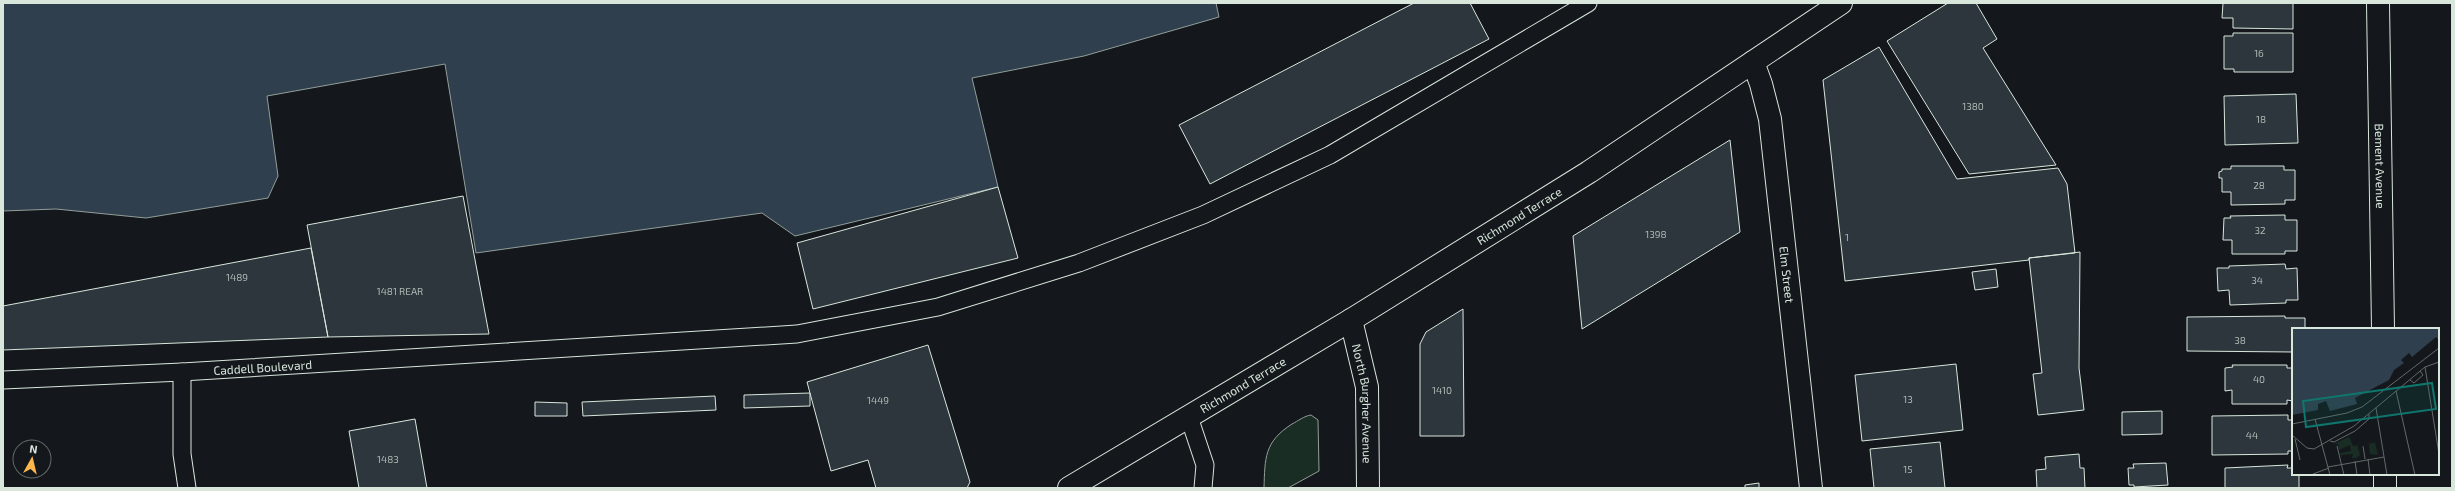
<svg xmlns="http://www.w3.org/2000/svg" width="2455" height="491" font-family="'Exo 2',sans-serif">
	<rect width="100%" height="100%" fill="#14181c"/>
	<path fill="#1a2d24" stroke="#939e99" d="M1311 415 1318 420 1319 471 1288 488H1264C1265 458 1264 442 1292 424 1298 421 1304 416 1311 415Z"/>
	<path fill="#2f3f4d" stroke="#939e99" d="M3 3H1216L1219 17 1084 56 972 78 998 187 795 236 762 213 476 253 445 64 267 96 278 176 268 198 146 218 56 209 3 211Z"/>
	<path fill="#2c363c" stroke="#d8e6dc" d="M1414 3H1470L1489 39 1210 184 1179 125Z
		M1948 3H1976L1997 39 1983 48 2056 165 1969 174 1887 41Z
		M2223 3H2293V29L2233 28V18H2222Z
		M2233 33H2293V72H2234V69H2224V36H2233Z
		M1879 47 1957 179 2058 168 2067 184 2075 253 2029 258V260L1845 281 1823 80Z
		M2296 94 2298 143 2225 145 2224 96Z
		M1730 140 1740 232 1582 329 1573 236Z
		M2231 166H2284V170H2295V200H2285V204L2231 205V192H2222V178H2219V172L2222 171V169H2231Z
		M998 187 1018 258 813 309 797 243Z
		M463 196 489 334 328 337 307 225Z
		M2285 215V220H2297V251H2285V254H2232V240H2223L2224 218H2231L2230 216Z
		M311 248 328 337 3 350V306Z
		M2080 252 2079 368 2084 410 2038 415 2033 374 2042 373 2029 258Z
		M2285 264 2286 269 2297 268 2298 300H2286V303L2230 305 2229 290 2218 291 2217 268H2229V266Z
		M1996 269 1998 287 1975 290 1972 272Z
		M1463 309 1464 436H1420V344L1426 332Z
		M2285 316V318H2305V329H2293V352L2187 351V317Z
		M928 345 970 482 967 488H876L868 460 831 471 807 382Z
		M1956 364 1963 430 1862 441 1855 375Z
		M2232 365H2287V368H2293V401L2287 400V404H2232V390L2225 391V368L2233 367Z
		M810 393V406L744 408V395Z
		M715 396 716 410 583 416 582 402Z
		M535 402 567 403V416H535Z
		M2162 411V434L2122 435V412Z
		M2288 415V420H2293V451H2288V454L2212 455V416Z
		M415 419 427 488H359L349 431Z
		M1940 442 1945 488H1874L1870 449Z
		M2079 454 2080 468H2084L2085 488H2037L2036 470 2046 469 2045 457Z
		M2166 463 2168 485 2134 487V485H2129L2128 468H2134L2133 464Z
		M2288 465 2287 468H2293V474H2299V488H2225V468Z
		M1759 483V488H1745V485Z"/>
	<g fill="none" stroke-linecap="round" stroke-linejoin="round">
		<defs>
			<g id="service">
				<path d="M182 372V454L187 488"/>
				<path id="s1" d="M3 380 182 372 797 334 938 307 1079 263 1203 215 1330 155 1588 3"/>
				<path d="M1189 417 1205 465 1203 488"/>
			</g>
			<g id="minor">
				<path id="s2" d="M2378 3 2383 329"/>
				<path id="s3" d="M1753 62 1761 84 1770 119 1811 488"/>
				<path id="s4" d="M1351 320 1367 387 1368 488"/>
				<path d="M2385 474V488"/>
			</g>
			<g id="secondary">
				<path id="s5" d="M1069 488 1351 320 1589 172 1841 3"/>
			</g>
		</defs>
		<use href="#service" stroke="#d8e6dc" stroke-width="19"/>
		<use href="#minor" stroke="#d8e6dc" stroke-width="24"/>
		<use href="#secondary" stroke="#d8e6dc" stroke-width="24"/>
		<use href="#service" stroke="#14181c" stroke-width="17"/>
		<use href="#minor" stroke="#14181c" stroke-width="22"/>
		<use href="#secondary" stroke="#14181c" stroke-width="22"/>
	</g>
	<g text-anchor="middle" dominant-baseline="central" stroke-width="3" stroke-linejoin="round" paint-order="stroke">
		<g font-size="10" fill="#adbab4">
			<text x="2259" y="53">16</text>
			<text x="1973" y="106">1380</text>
			<text x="2261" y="119">18</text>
			<text x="2259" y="185">28</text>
			<text x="2260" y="230">32</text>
			<text x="1656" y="234">1398</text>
			<text x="1847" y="237">1</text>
			<text x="237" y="277">1489</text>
			<text x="2257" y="280">34</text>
			<text x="400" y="291">1481 REAR</text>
			<text x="2240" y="340">38</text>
			<text x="2259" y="379">40</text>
			<text x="1442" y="390">1410</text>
			<text x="1908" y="399">13</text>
			<text x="878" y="400">1449</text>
			<text x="2252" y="435">44</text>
			<text x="388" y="459">1483</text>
			<text x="1908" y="469">15</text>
		</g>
		<g font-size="12" fill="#d8e6dc" stroke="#14181c">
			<text stroke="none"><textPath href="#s2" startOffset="163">Bement Avenue</textPath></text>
			<text stroke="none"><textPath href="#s5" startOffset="526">Richmond Terrace</textPath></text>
			<text stroke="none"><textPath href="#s3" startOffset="216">Elm Street</textPath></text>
			<text stroke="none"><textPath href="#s1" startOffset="260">Caddell Boulevard</textPath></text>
			<text stroke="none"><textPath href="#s5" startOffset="202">Richmond Terrace</textPath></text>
			<text stroke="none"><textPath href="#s4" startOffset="85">North Burgher Avenue</textPath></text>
		</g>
	</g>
	<g transform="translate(2292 328)">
		<rect width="147" height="147" fill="#14181c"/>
		<path d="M57 109 61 118 88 114 83 115 86 127 78 126 77 116 65 117 68 127 64 130H60L61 126 50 127V130L48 125 59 123 58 117 47 122 46 116H42Z" fill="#1a2d24"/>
		<path d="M0 0H147V12L144 9 120 29 117 25 109 32 112 35 102 42 97 52 63 70 65 76 38 83 34 73 26 76V82L0 87Z" fill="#2f3f4d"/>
		<path fill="none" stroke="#626a69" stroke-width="1" d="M133 39 147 126M118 52 122 55 131 47 128 43M104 63 123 147M84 80 95 147M23 91 38 147M0 96 55 85 70 79 147 20M0 107 15 120 22 121 62 98 133 39 147 34M3 111 8 132M38 113 42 114 63 103 77 91V86M45 118 52 147M71 118 73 131M76 131 78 147M63 133 65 147M36 139 92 129M21 146 37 140"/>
		<path fill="#0f766e" fill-opacity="0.15" stroke="#0f766e" stroke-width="2" d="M140 55 144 81 14 99 11 73Z"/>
		<rect width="147" height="147" fill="none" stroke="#d8e6dc" stroke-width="2"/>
	</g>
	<rect width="2455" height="491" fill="none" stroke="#d8e6dc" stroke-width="8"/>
	<g transform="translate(32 459) rotate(8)"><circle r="19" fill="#14181c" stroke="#626a69"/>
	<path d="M0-3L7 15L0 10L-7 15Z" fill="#ffb74d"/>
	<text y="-6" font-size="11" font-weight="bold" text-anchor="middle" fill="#d8e6dc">N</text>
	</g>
</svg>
